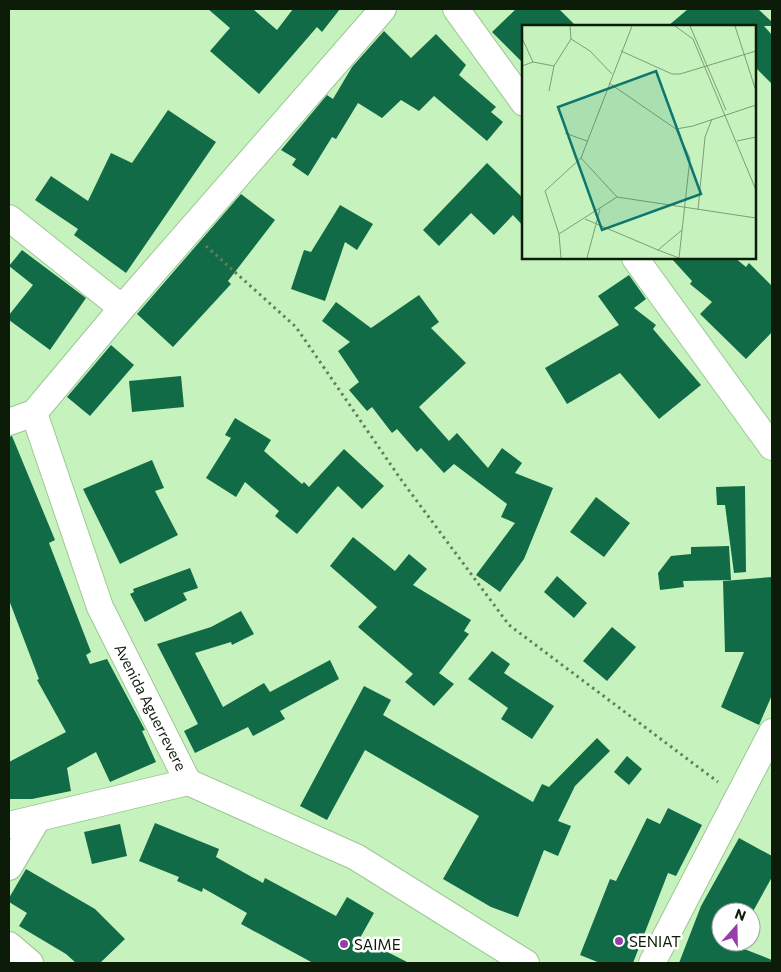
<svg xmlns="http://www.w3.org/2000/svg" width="781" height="972" font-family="Commissioner,sans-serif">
	<rect width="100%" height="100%" fill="#c6f3bd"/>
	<path fill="#106b46" d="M208 9H253L277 30 293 9H340L322 32 317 27 259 94 210 51 230 28Z
		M516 9H559L576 26H524V64L492 32Z
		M688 9H758L772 22V26H764L772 35V84L755 67V26H668Z
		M384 31 411 58 436 34 466 65 459 75 496 107 491 112 503 122 487 141 434 96 419 111 401 100 382 118 358 103 336 139 332 137 308 176 292 165 296 159 281 150 327 95 333 99 352 67Z
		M168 110 216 142 126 273 74 235 78 229 35 200 51 176 88 201 111 153 132 163Z
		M487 163 524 199V227L513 215 494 235 471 213 439 246 423 230Z
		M241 194 275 220 228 281 231 284 173 347 137 314Z
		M340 205 373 224 357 250 345 242 325 301 291 289 304 250 311 252Z
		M22 250 86 298 50 350 9 320V315L33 285 9 266Z
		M671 258H735L746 267 749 263 772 286V332L746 359 700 314 712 302 690 284 692 281Z
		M629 275 646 299 634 308 656 325 653 329 701 385 659 419 620 373 567 404 545 368 619 325 598 296Z
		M419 295 439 322 431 328 466 363 419 407 449 441 457 433 488 468 502 448 522 463 515 473 553 488 524 559 500 592 476 575 515 523 501 517 507 504 454 464 444 473 421 448 417 452 397 429 392 433 372 407 367 411 349 390 359 382 338 351 350 342 322 321 336 302 371 328Z
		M111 345 134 365 90 416 67 397Z
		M181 376 184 407 132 412 129 381Z
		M235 418 271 440 264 451 302 484 304 482 309 487 344 449 384 486 362 509 338 486 297 534 275 516 279 511 245 482 236 497 206 478 231 438 225 435Z
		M12 436 55 540 49 543 91 652 86 655 90 664 107 659 145 730 142 731 156 762 110 782 96 752 67 768 71 791 32 799H9V762L66 732 37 680 39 679 9 600V437Z
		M152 460 164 488 155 491 178 535 120 564 83 489Z
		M745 486 746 572 734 573 725 505H717L716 487Z
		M596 497 630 523 604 557 570 532Z
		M353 537 395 571 409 554 427 569 413 585 471 620 464 631 469 634 439 673 454 684 434 706 405 682 413 674 358 627 377 607 330 566Z
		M729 546 731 580 683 581 684 587 660 590 658 573 671 556 691 554V547Z
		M190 568 198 588 183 593 187 600 145 622 130 594 134 592 133 589Z
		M557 576 587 603 574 618 544 592Z
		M772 577V695L759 725 721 707 744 652H725L723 581Z
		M241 611 254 634 232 645 231 642 195 653 223 707 264 683 270 692 330 660 339 679 280 711 285 719 253 736 248 727 195 753 184 731 198 724 157 644 211 627Z
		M612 627 636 647 607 681 583 661Z
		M492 651 510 664 504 673 554 706 532 739 501 719 508 708 468 679Z
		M364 686 391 700 383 715 533 802 542 784 549 787 597 738 610 751 575 786 558 821 571 826 558 856 544 850 518 917 491 907 443 879 479 816 365 750 327 820 300 806Z
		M627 756 642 769 629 785 614 772Z
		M668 808 702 825 676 876 668 873 633 963H600L580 955 610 879 616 881 647 818 660 824Z
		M155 823 219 849 216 857 263 883 265 878 336 916 347 897 374 913 360 938 409 963H313L241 924 247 913 203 888 202 892 177 881 179 877 139 861Z
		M120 824 127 856 92 864 84 832Z
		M739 838 772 856V877L751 915V912H721V942H736L734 945 772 960V963H679L701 906Z
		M26 869 95 909 125 939 100 963H76L66 954 19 926 27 913 9 902V898Z"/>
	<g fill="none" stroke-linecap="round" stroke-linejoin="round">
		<defs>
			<path id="street" d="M456 9 524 103
				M9 218 122 308
				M635 258 772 447
				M34 413 100 607 188 782 356 857 526 963
				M9 422 34 413 122 308 383 9
				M9 825 188 782
				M9 867 38 818
				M9 945 30 963
				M652 963 772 732"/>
		</defs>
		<use href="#street" stroke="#9cc793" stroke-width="28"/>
		<path stroke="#627f5c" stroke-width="3" stroke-dasharray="2.5 4" stroke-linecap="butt" d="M206 246 296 327 402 481 509 625 718 782"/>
		<use href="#street" stroke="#fff" stroke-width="26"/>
	</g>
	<g fill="#973eaa" stroke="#fff" stroke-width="2">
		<circle cx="619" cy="941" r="5"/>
		<circle cx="344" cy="944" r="5"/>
	</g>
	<g text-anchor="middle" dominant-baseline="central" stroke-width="5" stroke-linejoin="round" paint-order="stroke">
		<g font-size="15" fill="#0c1c09" stroke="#fff">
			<text transform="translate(151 707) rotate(63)">Avenida Aguerrevere</text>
		</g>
		<g font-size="15" fill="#0c1c09" stroke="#fff" text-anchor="start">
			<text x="629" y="941">SENIAT</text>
			<text x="354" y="944">SAIME</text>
		</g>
	</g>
	<g transform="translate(522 25)">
		<rect width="234" height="234" fill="#c6f3bd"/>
		<path fill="none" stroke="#7c9d75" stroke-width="1" d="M153 1 171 14 234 165M168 1 204 85M213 1 234 66M0 13 11 37M49 14 68 26 90 49M99 26 150 49H158L234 26M0 41 11 37 32 41 49 14 48 1M87 58 154 104 171 101 234 80M27 66 32 41M154 104 168 133 157 233M43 108 65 116M215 116 234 112M59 133 95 172 234 193M176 185 183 112 190 94M63 194 136 225 160 205M37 209 95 172M136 225 157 233M39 233 37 209 23 166 59 133 110 1M65 233 78 184"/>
		<path fill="#0f766e" fill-opacity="0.15" stroke="#0f766e" stroke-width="2.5" d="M134 46 179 169 80 205 36 82Z"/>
		<rect width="234" height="234" fill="none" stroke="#0c1c09" stroke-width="2.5"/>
	</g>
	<rect width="781" height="972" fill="none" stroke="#0c1c09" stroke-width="20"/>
	<g transform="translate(736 927) rotate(20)"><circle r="24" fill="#ffffff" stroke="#9ea49d"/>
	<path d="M0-4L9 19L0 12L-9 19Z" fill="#973eaa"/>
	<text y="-8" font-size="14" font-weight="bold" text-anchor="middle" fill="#0c1c09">N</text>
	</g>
</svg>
